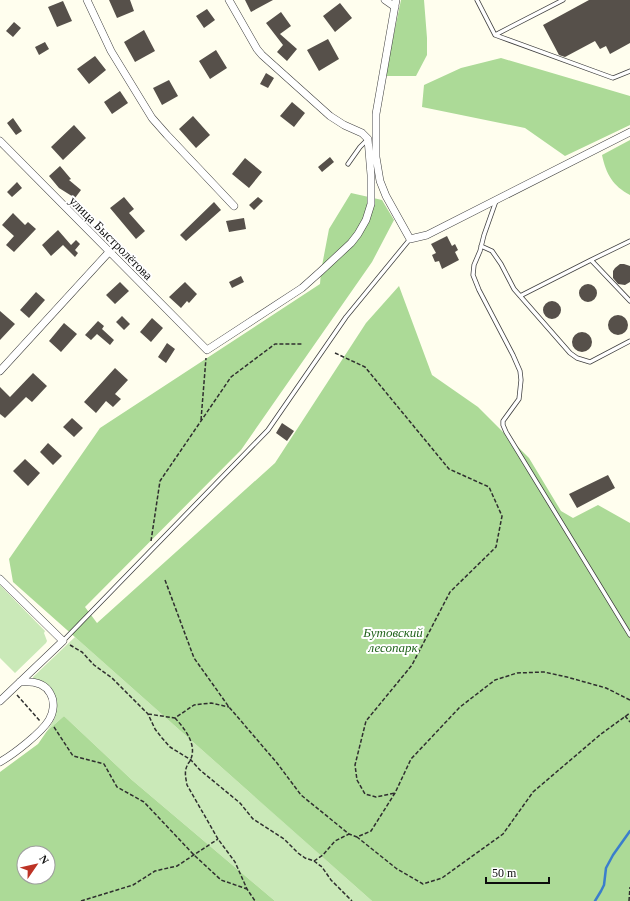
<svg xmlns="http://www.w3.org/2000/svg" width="630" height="901" font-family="'Times New Roman',serif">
	<rect width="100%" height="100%" fill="#fffeee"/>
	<path fill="#cae9b8" d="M0 585 45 631 44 633 47 641 46 643 15 673 0 658Z
		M75 637 372 901H275L132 780 64 716 47 731 55 718V701L33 679V677Z"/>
	<path fill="#acda97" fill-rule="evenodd" d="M401 0H424L427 38V55L416 76H385Z
		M501 58 630 96V125L565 156 525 128 422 107 424 85 461 68Z
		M630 140V195C613 186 606 174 602 155Z
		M351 193 382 200 394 220 372 262 241 450 85 607 97 623 275 463 366 323 399 286 432 375 478 407 529 458 561 511 573 518 598 505 630 523V901H372L13 582 9 559 100 428 320 284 321 271 329 229Z
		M64 716 132 780 275 901H0V772L38 744 47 731ZM24 853H48V877H24Z"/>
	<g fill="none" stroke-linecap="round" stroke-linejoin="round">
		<path stroke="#3a7ecc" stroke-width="2.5" d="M595 901 601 891 604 885 606 868 613 855 630 831"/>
	</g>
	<path fill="#56504a" d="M109 0H130L134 11 117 18Z
		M245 0H273L251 12Z
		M589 0H630V43L610 54 606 46 600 49 595 41 565 57 559 55 543 25Z
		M63 1 72 21 57 27 48 7Z
		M340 3 352 18 335 32 323 16Z
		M207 9 215 20 204 28 196 16Z
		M281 12 291 26 280 34 297 49 287 61 277 52 283 45 266 23Z
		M14 22 21 28 13 37 6 31Z
		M144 30 155 51 135 62 124 42Z
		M328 39 339 59 319 71 307 50Z
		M45 42 49 49 39 55 35 47Z
		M216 50 227 68 210 79 199 61Z
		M95 56 106 70 89 84 77 69Z
		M266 73 274 78 268 88 260 84Z
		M169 80 178 96 162 105 153 88Z
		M120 91 128 103 112 114 104 102Z
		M292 102 305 113 294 127 280 116Z
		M193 116 210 135 196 148 179 129Z
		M13 118 22 131 16 135 7 123Z
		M74 125 86 138 63 160 51 147Z
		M330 157 334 162 322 172 318 167Z
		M245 158 262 172 249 188 232 174Z
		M60 166 71 179 69 180 81 190 75 198 59 188 49 176Z
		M17 182 22 188 12 197 7 192Z
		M124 197 134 209 129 213 145 231 136 239 110 208Z
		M258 197 263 201 254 210 249 205Z
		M214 202 221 210 186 241 180 235Z
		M13 213 25 225 28 222 36 229 14 252 6 245 14 236 2 225Z
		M244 218 246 229 229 232 226 221Z
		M58 230 71 245 76 240 80 244 75 250 78 253 75 257 63 245 51 256 42 245Z
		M447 236 452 246 455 244 458 250 455 252 459 260 442 269 439 261 435 262 432 255 436 253 431 244Z
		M620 264H624L630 266V282L625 285 618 284 613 278V271L615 268Z
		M241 276 244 282 232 288 229 282Z
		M120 282 129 291 115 304 106 295Z
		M185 282 197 294 189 303 187 301 181 308 169 297Z
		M579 293a9 9 0 1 1 18 0a9 9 0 1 1-18 0Z
		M36 292 45 300 29 318 20 310Z
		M543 310a9 9 0 1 1 18 0a9 9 0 1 1-18 0Z
		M0 311 15 324 0 340Z
		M608 325a10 10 0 1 1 20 0a10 10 0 1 1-20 0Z
		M122 316 130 324 124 330 116 322Z
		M152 318 163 328 151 342 140 332Z
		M98 321 104 326 102 329 114 340 110 345 97 334 91 340 85 335Z
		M64 323 77 334 61 352 49 341Z
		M572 342a10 10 0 1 1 20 0a10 10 0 1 1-20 0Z
		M167 343 175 349 166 363 158 357Z
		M115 368 128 380 115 394 121 399 113 407 106 401 96 413 84 402Z
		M33 373 47 386 32 402 26 397 5 418 0 414V387L10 397Z
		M72 418 83 428 74 437 63 427Z
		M282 423 294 431 287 441 276 433Z
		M48 443 62 456 53 465 40 452Z
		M25 459 40 473 28 486 13 471Z
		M608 475 615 488 577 508 569 494Z"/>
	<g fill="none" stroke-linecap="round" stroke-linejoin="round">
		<defs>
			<path id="lane" d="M477 0 495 35 613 78 630 71
				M495 35 563 0
				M348 164 360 147 367 140
				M496 201 484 235 480 251 474 265 473 275 479 290 513 355 520 371 521 380 519 399 503 421V425L506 432 630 635
				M481 246 492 251 501 264 514 289 570 353 577 358 590 362 630 341
				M591 260 630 241
				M520 296 591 260 630 301
				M63 641 268 430 346 317 410 239"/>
			<path id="street" d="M87 0 111 51 152 118 167 135 234 206
				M385 0 395 7
				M396 0 376 114V157L380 181 386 196 410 239 427 235 630 132
				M0 141 207 350 302 288 321 271 351 243 358 234 366 220 371 204V175L368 139 362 133 344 125 330 116 262 55 257 49 229 0
				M0 371 109 252
				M0 579 63 641 0 701
				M0 762C14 754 41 733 49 720 54 712 55 701 50 693 44 682 32 681 20 682"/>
		</defs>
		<use href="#lane" stroke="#404040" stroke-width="5"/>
		<use href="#street" stroke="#404040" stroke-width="8"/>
		<path stroke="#2f2f2f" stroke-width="1.5" stroke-dasharray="4 2" stroke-linecap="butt" d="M335 353 365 367 449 469 489 487 502 516 496 547 450 592 412 665 366 721 355 765 357 780 365 794 376 797 395 793
			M201 420 206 358
			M151 541 160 481 231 377 275 344H302
			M165 580 194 658 229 707 277 763 301 795 349 834 357 837
			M70 645 82 652 94 665 112 678 148 714 155 729 162 738 170 747 191 760 200 770 240 803 253 819 284 839 298 853 305 858 314 861 322 867 331 880 352 901
			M17 695 40 721
			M630 700 606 688 567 677 544 672 517 673 495 680 460 707 411 759 395 793 371 831 357 837 397 869 423 884 442 878 503 834 533 792 601 734 630 713
			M148 714 175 718 194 705 211 703 229 707
			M625 716 630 722
			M175 718C185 729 198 745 190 761 189 763 187 764 187 766 184 772 186 779 187 785L218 839 235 862 247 889 255 901
			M54 727 73 756 104 764 117 787 144 802 194 855 221 880 247 889
			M314 861 323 855 335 841 349 834
			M81 901 133 885 155 871 177 866 218 839
			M629 901 630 887"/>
		<use href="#lane" stroke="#fff" stroke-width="3.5"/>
		<use href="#street" stroke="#fff" stroke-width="7"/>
	</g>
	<g text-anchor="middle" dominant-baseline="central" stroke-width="4" stroke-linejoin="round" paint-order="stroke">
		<g font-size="13" fill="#0d0d0d" stroke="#fff">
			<text transform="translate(111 238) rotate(45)">улица Быстролётова</text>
		</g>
		<g font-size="13" font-style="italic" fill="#23651e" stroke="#fff">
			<text x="393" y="632">Бутовский<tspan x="393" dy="15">лесопарк</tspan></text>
		</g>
	</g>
	<g transform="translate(36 865) rotate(56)"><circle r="19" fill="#ffffff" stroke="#9e9e9e"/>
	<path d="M0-3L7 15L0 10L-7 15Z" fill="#bd3326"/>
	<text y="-6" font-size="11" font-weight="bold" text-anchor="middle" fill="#0d0d0d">N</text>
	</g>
	<path d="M486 877v6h63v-6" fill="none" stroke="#0d0d0d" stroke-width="2"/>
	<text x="492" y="877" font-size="12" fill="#0d0d0d" stroke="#ffffff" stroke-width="3" paint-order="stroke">50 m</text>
</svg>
